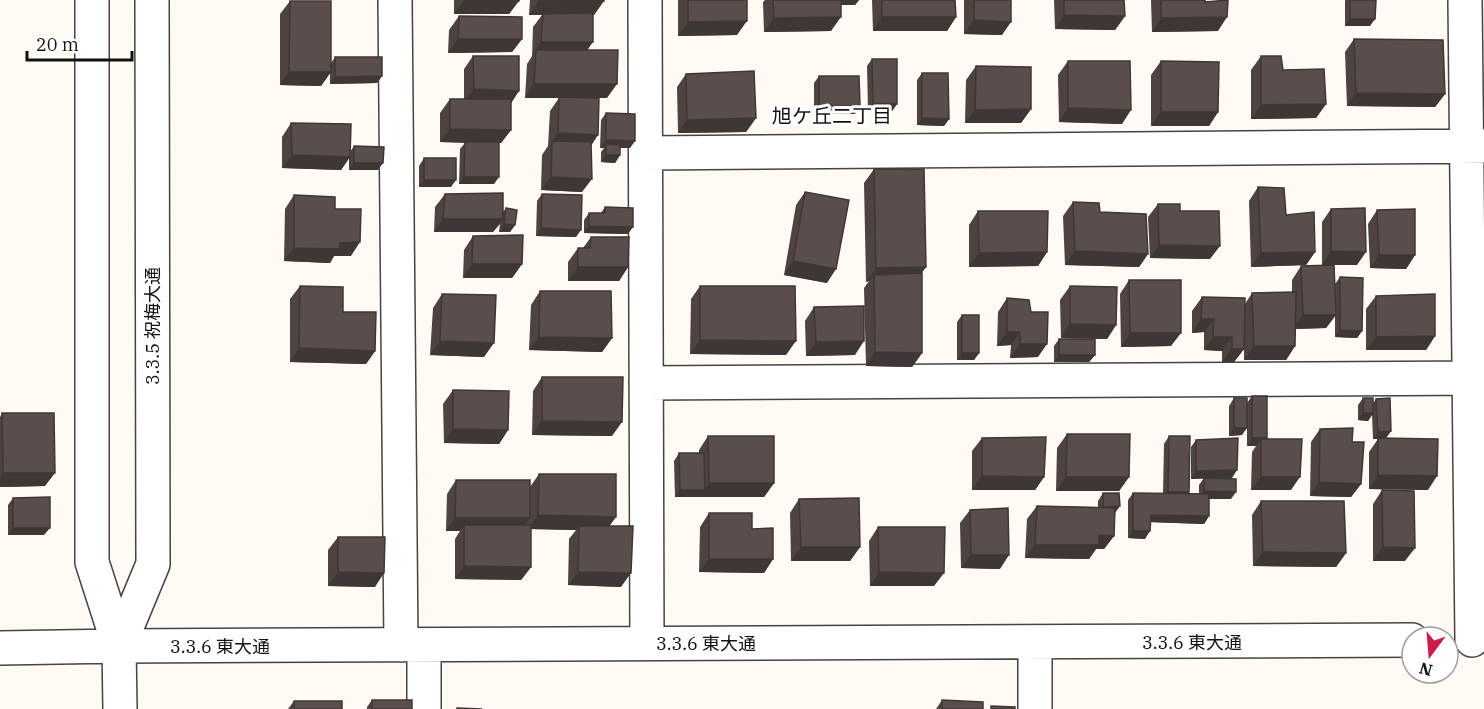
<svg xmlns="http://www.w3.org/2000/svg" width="1484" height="709" font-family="'IBM Plex Serif','Noto Sans JP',serif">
	<rect width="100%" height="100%" fill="#fffbf4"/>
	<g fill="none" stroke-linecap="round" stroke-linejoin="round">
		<defs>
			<path id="minor" d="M92 0V562L119 646 120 709
				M395 0 401 645
				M645 0 647 643
				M1465 0 1472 640
				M646 153 1484 146
				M646 383 1484 378
				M424 645V709
				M119 646 153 564 152 0
				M0 648 119 646 1412 640
				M1035 709V643"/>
		</defs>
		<use href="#minor" stroke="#444" stroke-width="36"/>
		<use href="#minor" stroke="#fff" stroke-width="33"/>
	</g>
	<path fill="#4d4341" d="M454 0H519L509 14H454Z
		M530 0H604L594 15H593L588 50 607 98H594L591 146 582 192 541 190 542 155 548 146 550 111 559 98H525L527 64 532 56 533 27 542 15H529Z
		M678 0H747L737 35 678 36Z
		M765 0H859L855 5H841L831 31 764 32 763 2Z
		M872 0H955L956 17 947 31H873Z
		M964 0H1011L1002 35 964 34Z
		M1054 0H1124L1125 16 1115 30 1055 29Z
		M1151 0H1205V2L1218 31 1152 32Z
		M1345 0H1376L1370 26H1345Z
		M290 1 331 63 335 57 382 76 377 83 330 84V73L321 86 280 85V14Z
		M459 16 522 39 512 52 448 53 449 30Z
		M1354 39 1445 94 1435 107 1347 106 1345 52Z
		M473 56 511 102V130L501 143H499L494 184H459L460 149 465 143 440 142V113L450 99H464V69Z
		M1261 56 1283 70 1326 104 1316 118 1251 119V70Z
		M872 59 897 104 892 111 868 110 867 66Z
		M1068 61 1122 124 1059 122 1058 75Z
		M1161 61 1218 112 1209 126H1151V75Z
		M976 66 1031 109 1021 123H965L966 80Z
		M922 73 949 119 944 126 917 125V80Z
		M686 74 756 118 746 132 678 133 677 87Z
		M819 76 855 114 814 113V83Z
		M606 113 630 148H620V155L615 163 601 162V152L604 148H600L601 120Z
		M291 123 350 152 354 146 378 170H349V158L341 170 282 168V137Z
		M424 158 451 187H419V166Z
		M874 169 926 267 921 273 922 353 912 367 866 366 864 288 869 281 866 282 864 183Z
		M1258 187 1286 215 1315 252 1306 265 1251 267 1249 201Z
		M805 192 827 283 784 275 796 205Z
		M445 194 503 212 506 208 515 225 510 232H499L500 224 493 232H434L435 207Z
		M542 194 576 237 536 236 537 201Z
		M294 195 335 209 351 256H334L330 263 284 261 285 209Z
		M1073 202 1100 212 1148 254 1139 267 1065 265 1063 216Z
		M1158 204 1180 211 1210 259 1150 258 1148 217Z
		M605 207 628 234 584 233V220L589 213H601Z
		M1331 209 1357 265H1334L1335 284 1340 277 1362 331 1357 338 1335 337V316L1326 328 1295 329V346L1286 360H1244V349L1234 362H1222V351L1204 350V332L1192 333V311L1202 297 1245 304 1252 293 1292 292V280L1301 266 1322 265V222Z
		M1377 210 1415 255 1406 269 1370 268 1368 224Z
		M978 211 1047 252 1038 266 969 267V225Z
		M473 236 522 264 512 278H463L464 250Z
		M591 237 628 267 619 281H568V262L578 248H583Z
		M1129 280 1171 346 1121 347 1120 294Z
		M300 286 343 312 375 351 366 364 290 362V299Z
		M700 286 786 355 690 354 691 299Z
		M1070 286 1116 325 1107 339 1061 338 1060 300Z
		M540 291 612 338 602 352 529 350 531 305Z
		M442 294 484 357 430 355 433 308Z
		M1376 296 1435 336 1426 350H1366V309Z
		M1007 298 1038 357 1010 358 1011 345 997 346 998 312Z
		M814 307 855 355 806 356 805 321Z
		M962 315 979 353 974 360H957V322Z
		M1059 339 1095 355 1089 362H1054V346Z
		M542 377 612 436 532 435 533 391Z
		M453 390 508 430 499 444 444 443 443 404Z
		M1252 396 1267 439 1291 490H1251L1252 452 1256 446H1247V403Z
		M1234 398 1242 435 1229 436V406Z
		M1363 398 1373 403 1376 399 1391 431 1386 438 1428 490 1369 489V452L1378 439H1373L1372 415 1368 421 1358 420V405Z
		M2 413 45 486 0 487V417Z
		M1320 429 1352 442 1361 484 1351 497 1310 496 1311 442Z
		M1067 434 1129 477 1119 491H1056L1057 448Z
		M708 436 774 483 764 497H675L674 461 679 453H699V450Z
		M1169 436 1189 492 1188 494H1199V485L1204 478 1191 479V447L1196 440 1232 478H1210L1231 499H1209V516L1204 524 1151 522 1145 539 1128 538V500L1133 493H1163L1164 444Z
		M982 438 1044 477 1035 490H972V451Z
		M539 474 609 526 621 587 568 585 569 539 576 530 531 529V567L521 580 455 579V539L460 531H446L447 494 456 480 530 487Z
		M1382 490 1405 561H1373V504Z
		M1103 493 1115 513 1114 536 1104 549H1096L1089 559 1025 558 1027 519 1037 506 1098 507V501Z
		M13 498 44 535H8V505Z
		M799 499 860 547 850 561H791L790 513Z
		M1261 501 1346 553 1336 567 1253 566 1252 515Z
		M970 510 1000 569 961 568 960 523Z
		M709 513 752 529 773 559 764 573 699 572 700 527Z
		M878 527 934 586H870L869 541Z
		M338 537 375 587 328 586V550Z
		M372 700 412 709H367V707Z
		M942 700 983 709H936Z
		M294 701 342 709H288Z"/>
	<path fill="#3f3735" d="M464 0 519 1 509 14H454Z
		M835 0H859L855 5H831Z
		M604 1 594 15H542L543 14 542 15H529L538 2Z
		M1064 15 1125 16 1115 30 1055 29Z
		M841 17 831 31 764 32 774 18Z
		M882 17H956L947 31H873Z
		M1227 17 1218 31 1152 32 1161 18Z
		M1350 19H1375L1370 26H1345Z
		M974 20 1011 22 1002 35 964 34Z
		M747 21 737 35 678 36 688 22Z
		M458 39H522L512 52 448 53Z
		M541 42H593L583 56 536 50 532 56Z
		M289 72H331L321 86 280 85Z
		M382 76 377 83 330 84 335 77Z
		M534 84H617L607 98H525Z
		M474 89 519 91 510 105 464 102Z
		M1356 93 1445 94 1435 107 1347 106Z
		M873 103 897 104 892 111 868 110Z
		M1326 104 1316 118 1251 119 1261 105Z
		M819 106H860L855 114 814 113Z
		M1068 108 1131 110 1122 124 1059 122Z
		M1031 109 1021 123H965L975 110Z
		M1161 112H1218L1209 126H1151Z
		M756 118 746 132 678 133 687 120Z
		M922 118 949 119 944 126 917 125Z
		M450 129 511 130 501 143 440 142Z
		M558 133 598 135 589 149 552 142Z
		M606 140 635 141 630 148H606V144L604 148H600Z
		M292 155 350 157 341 170 282 168Z
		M606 155H620L615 163 601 162Z
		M354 163H383L378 170H349Z
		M464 177H499L494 184H459Z
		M551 177 592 179 582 192 541 190Z
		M424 180H456L451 187H419Z
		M443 219H503L493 232H434Z
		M504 224 515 225 510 232H499Z
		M589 226 633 227 628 234 584 233Z
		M541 228 581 230 576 237 536 236Z
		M360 242 351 256H334L330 263 284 261 294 248 340 243Z
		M1159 245 1220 246 1210 259 1150 258Z
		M1075 251 1148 254 1139 267 1065 265Z
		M1331 251 1366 252 1357 265H1322Z
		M1047 252 1038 266 969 267 979 253Z
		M1315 252 1306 265 1251 267 1261 253Z
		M1379 255H1415L1406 269 1370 268Z
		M793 261 836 269 827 283 784 275Z
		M472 264H522L512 278H463Z
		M578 267H628L619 281H568Z
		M926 267 916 281 874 275 869 281 866 282 876 268Z
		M1303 315H1336L1326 328 1293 329Z
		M1201 319H1214L1204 332 1192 333Z
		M1070 324 1116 325 1107 339 1061 338Z
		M1340 330 1362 331 1357 338 1335 337Z
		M1007 332H1020L1011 345 997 346Z
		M1130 333H1181L1171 346 1121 347Z
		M1435 336 1426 350H1366L1376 337Z
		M539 337 612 338 602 352 529 350Z
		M1213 337H1232L1222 351 1204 350Z
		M700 340 796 341 786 355 690 354Z
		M440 341 494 343 484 357 430 355Z
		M864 341 855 355 806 356 816 342Z
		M1020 344H1047L1038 357 1010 358Z
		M1254 346H1295L1286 360H1244Z
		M299 348 375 351 366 364 290 362Z
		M1232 349H1244L1234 362H1222Z
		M875 352 922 353 912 367 866 366Z
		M962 353H979L974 360H957Z
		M1059 355H1095L1089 362H1054Z
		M1363 413H1373L1368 421 1358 420Z
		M542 421 622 422 612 436 532 435Z
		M1234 428H1247L1242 435 1229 436Z
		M453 429 508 430 499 444 444 443Z
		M1391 431 1386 438 1373 439 1378 432Z
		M1252 438H1267L1261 439 1256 446H1247Z
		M1237 470 1232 478 1191 479 1196 471Z
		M3 473H55L45 486 0 487V478Z
		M1378 475 1437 476 1428 490 1369 489Z
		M982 476 1044 477 1035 490H972Z
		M1066 477H1129L1119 491H1056Z
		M1261 477H1300L1291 490H1251Z
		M1319 482 1361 484 1351 497 1310 496Z
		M709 483H774L764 497H675L680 490H705Z
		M1204 491 1236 492 1231 499H1199Z
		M1168 492H1189L1184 499H1163Z
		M1120 506 1115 513 1098 514 1103 507Z
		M538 515 616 517 606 531 579 526 576 530 528 529Z
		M1151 515 1209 516 1204 524 1146 522Z
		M455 518H530L520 531 464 525 460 531H446Z
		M13 528H50L44 535H8Z
		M1133 531H1150L1145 539 1128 538Z
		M1099 535 1114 536 1104 549H1096L1089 559 1025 558 1035 545Z
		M801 547H860L850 561H791Z
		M1383 547 1415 548 1405 561H1373Z
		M1263 552 1346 553 1336 567 1253 566Z
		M971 555H1009L1000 569 961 568Z
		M709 559H773L764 573 699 572Z
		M464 566 531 567 521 580 455 579Z
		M338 572 384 573 375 587 328 586Z
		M578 572 631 573 621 587 568 585Z
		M879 572 944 573 934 586H870Z"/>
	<path fill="#5a4e4c" stroke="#3f3735" stroke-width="1.5" d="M464 0H519V1Z
		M539 0H604V1L538 2Z
		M688 0H747V21L688 22Z
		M773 0H841V17L774 18Z
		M882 0H955L956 17H882Z
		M974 0H1011V22L974 20Z
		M1064 0H1124L1125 16 1064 15Z
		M1161 0H1205V2L1228 0 1227 17 1161 18Z
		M1350 0H1376L1375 19H1350Z
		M290 1H331V72H289Z
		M593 13V42H541L543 14Z
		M459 16 522 17V39H458Z
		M1354 39 1443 40 1445 94 1356 93Z
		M536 50H618L617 84H534Z
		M473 56H519V91L474 89Z
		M1261 56H1281L1283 70 1324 69 1326 104 1261 105Z
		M335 57H382V76L335 77Z
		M872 59H897V104L873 103Z
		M1068 61H1130L1131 110 1068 108Z
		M1161 61 1219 62 1218 112H1161Z
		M976 66 1031 67V109L975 110Z
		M754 71 756 118 687 120 686 74Z
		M922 73H948L949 119 922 118Z
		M819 76H859L860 106H819Z
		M559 97 599 98 598 135 558 133Z
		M450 99H511V130L450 129Z
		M606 113 635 114V141L606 140Z
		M291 123 351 124 350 157 292 155Z
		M552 141 591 142 592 179 551 177Z
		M465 142H499V177H464Z
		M606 144 620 145V155H606Z
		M354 146 384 147 383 163H354Z
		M424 158H456V180H424Z
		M874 169H924L926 267 876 268Z
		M1258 187 1284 188 1286 215 1314 212 1315 252 1261 253Z
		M805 192 849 200 836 269 793 261Z
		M503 193V219H443L445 194Z
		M542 194 582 195 581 230 541 228Z
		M294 195 335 197V209H361L360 242 340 243 339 249 294 248Z
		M1073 202 1099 203 1100 212 1146 214 1148 254 1075 251Z
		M1158 204H1180V211H1219L1220 246 1159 245Z
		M605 207 633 208V227L589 226V213H605Z
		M506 208 517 210 515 225 504 224Z
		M1365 208 1366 252 1331 251V209Z
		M1415 209V255H1379L1377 210Z
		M978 211H1048L1047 252 979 253Z
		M523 235 522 264H472L473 236Z
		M591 237H629L628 267H578V248H590Z
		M1334 265 1336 315H1303L1301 266Z
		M922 273V353L875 352 874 275Z
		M1340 277 1363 278 1362 331 1340 330Z
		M1129 280H1181V333H1130Z
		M300 286 343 287V312H376L375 351 299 348Z
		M700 286H795L796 341 700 340Z
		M1070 286 1117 287 1116 325 1070 324Z
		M540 291H611L612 338 539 337Z
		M1296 292 1295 346H1254L1252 293Z
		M442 294 496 295 494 343 440 341Z
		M1435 294V336L1376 337V296Z
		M1202 297 1245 298 1244 349H1232V337H1213L1214 319H1201Z
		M1007 298 1029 300 1031 312H1048L1047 344H1020V332H1007Z
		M864 306V341L816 342 814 307Z
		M962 315H979V353H962Z
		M1059 339H1095V355H1059Z
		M542 377H623L622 422 542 421Z
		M453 390 509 391 508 430 453 429Z
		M1252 396H1267V438H1252Z
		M1234 398H1247V428H1234Z
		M1363 398H1373V413H1363Z
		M1390 398 1391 431 1378 432 1376 399Z
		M2 413H54L55 473H3Z
		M1353 428 1352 442H1364L1361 484 1319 482 1320 429Z
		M1067 434H1130L1129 477H1066Z
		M708 436H774V483H709Z
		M1169 436H1190L1189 492H1168Z
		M1046 437 1044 477 982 476V438Z
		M1238 438 1237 470 1196 471V440Z
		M1378 438 1438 439 1437 476 1378 475Z
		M1261 439H1302L1300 477H1261Z
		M679 453H704L705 490H680Z
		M539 474H616V517L538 515Z
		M1204 478 1236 479V492L1204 491Z
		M456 480H530V518H455Z
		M1382 490 1414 491 1415 548 1383 547Z
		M1103 493H1119L1120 506 1103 507Z
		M1133 493 1209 494V516L1151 515 1150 531H1133Z
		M50 497V528H13V498Z
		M859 498 860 547H801L799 499Z
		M1261 501H1344L1346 553 1263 552Z
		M1037 506 1115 508 1114 536 1099 535V545H1035Z
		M1008 508 1009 555H971L970 510Z
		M709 513H752V529L773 528V559H709Z
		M464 525H531V567L464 566Z
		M579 526H633L631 573 578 572Z
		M878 527H945L944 573 879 572Z
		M338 537H385L384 573 338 572Z
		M372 700H412V709H372Z
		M942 700 983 702V709H942Z
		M294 701H342V709H294Z
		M991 706 1015 707V709H991Z
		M457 708 482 709H457Z"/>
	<g text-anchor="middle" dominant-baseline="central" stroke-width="6" stroke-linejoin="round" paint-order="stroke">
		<g font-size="18" fill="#111" stroke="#fff">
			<text transform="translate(152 326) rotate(-90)">3.3.5 祝梅大通</text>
			<text x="1192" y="642">3.3.6 東大通</text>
			<text x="706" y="643">3.3.6 東大通</text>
			<text x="220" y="646">3.3.6 東大通</text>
		</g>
		<g font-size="20" fill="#111" stroke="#fff">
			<text x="832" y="115">旭ケ丘二丁目</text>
		</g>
	</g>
	<g transform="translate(1430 655) rotate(196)"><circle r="28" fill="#ffffff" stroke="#a0a0a0" stroke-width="1.5"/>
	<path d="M0-4.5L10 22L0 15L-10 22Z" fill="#cd1c4a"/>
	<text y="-9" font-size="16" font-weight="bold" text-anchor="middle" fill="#111111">N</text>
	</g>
	<path d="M27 51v9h105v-9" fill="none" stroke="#111111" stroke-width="3"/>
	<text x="36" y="51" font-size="18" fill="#111111" stroke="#ffffff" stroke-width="4.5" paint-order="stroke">20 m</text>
</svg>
